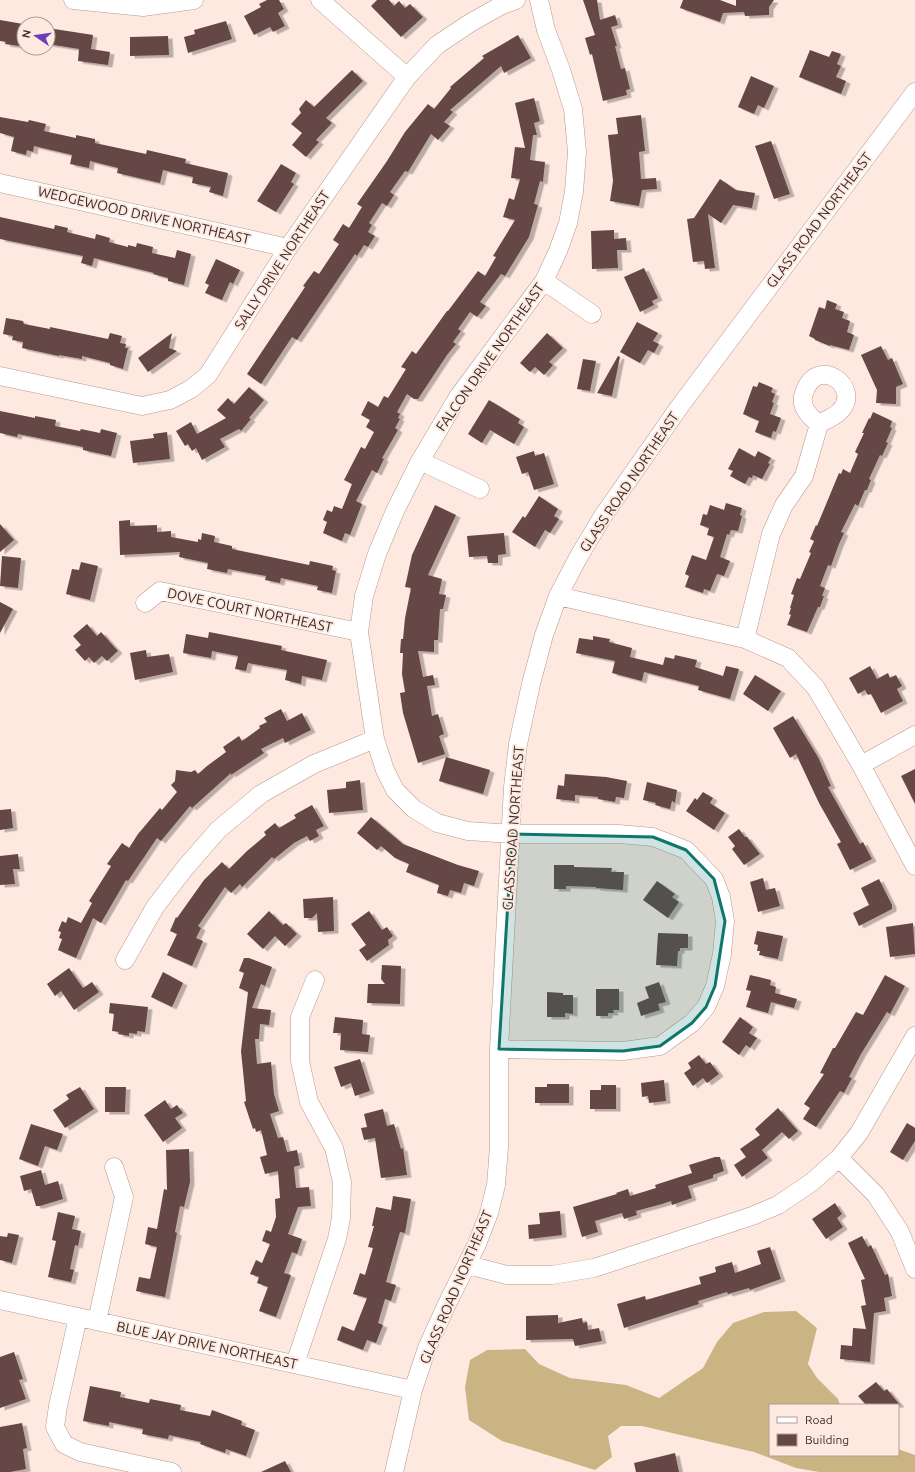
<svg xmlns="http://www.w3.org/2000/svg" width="915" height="1472" font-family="Ubuntu,sans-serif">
	<defs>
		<filter id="shadow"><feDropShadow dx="4.5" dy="2.5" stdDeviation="0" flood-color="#0004"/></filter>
	</defs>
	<rect width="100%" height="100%" fill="#fee9e1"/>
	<path fill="#cbb483" d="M796 1311 817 1328 808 1364 817 1378 838 1399 840 1405H770V1455H898V1449L915 1455V1472H819L796 1468 754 1452 642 1426H621L608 1436 612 1457 595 1470 502 1441 469 1420 465 1387 470 1360 487 1350 525 1349 539 1364 570 1378 626 1385 659 1398 703 1368 717 1342 733 1323 764 1312Z"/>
	<path fill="#654645" filter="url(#shadow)" d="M267 0H279L284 9 278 13 285 26 273 32 270 27 254 35 244 16 261 7 259 4Z
		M377 0H389L394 6 399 1 405 8 410 4 423 17 401 37 371 6Z
		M583 0H597L600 20 615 15 618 25 611 27 617 46H615L621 69 625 68 630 89 626 90 627 95 603 101 592 54 590 55 585 38 595 35Z
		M683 0H720L736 6V0H774L769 7V15L745 16 744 12 723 13 720 22 680 8Z
		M0 20 23 24 19 46 5 44 6 42 0 41Z
		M226 21 232 39 188 53 184 37 195 34 194 30Z
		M48 28 93 35 91 49 110 52 108 65 78 61 79 49 48 44Z
		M518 35 531 58 504 73 501 66 450 110 453 112 444 122 450 126 438 140 431 134 408 172 405 171 390 192 394 195 387 206 382 203 369 223 372 225 368 232 375 236 368 247 364 245 357 256 355 254 297 340 292 337 261 384 247 374 305 287 303 286 314 271 319 274 339 244 333 240 343 224 349 228 362 207 357 204 387 161 405 132 428 104 434 109 451 88 450 87 484 58 482 56Z
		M168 36 169 55 130 56V37Z
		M810 50 829 57 832 51 841 54 837 64 841 66 836 77 846 81 841 94 799 77Z
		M352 70 363 81 326 118 332 123 316 140 319 142 306 157 292 145 302 133 291 124 301 113 299 109 306 100 314 107Z
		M751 76 774 86 764 108 758 105 754 114 738 107Z
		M534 98 540 121 534 123 537 135H533L530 160 545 162 543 182 540 181 534 204 538 205 529 237 505 276 501 274 480 302 486 306 477 317 470 312 458 329 461 331 453 342 456 344 447 355 418 399H414L407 394 397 412 400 414 398 418 400 419 395 428 398 430 382 458 384 459 377 473 372 470 356 501 362 504 350 535 345 533 342 541 323 533 327 522 323 520 327 510 332 512 334 506 342 509 352 484 344 480 361 447 365 449 374 432 366 427 370 420 361 415 368 401 378 407 384 396 388 398 406 369 401 367 412 351 416 354 447 311H448L478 271 485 276 496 257 493 256 515 220 503 217 509 198 514 200 520 179 511 178 515 147 525 148 515 103Z
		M641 115 645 151 639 152 641 179 656 178 657 189 642 190 639 206 610 201 613 181 608 135 618 134 616 118Z
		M0 117 28 122 29 120 46 124 44 131 76 138V135L95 139V143L146 154 147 150 186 159 185 163 228 173 223 196 209 192 211 187 192 183 193 177 163 170 160 183 117 173 118 168 90 161 89 168 70 164 72 155 34 146 33 152 27 150 26 155 11 151 14 137 0 133Z
		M771 141 790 194 774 199 755 146Z
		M281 164 296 173 291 182 294 184 276 212 257 201Z
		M720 179 736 190 755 193 752 208 733 205 721 223 708 214 715 268 705 269 704 261 693 262 687 219 694 218Z
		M0 217 54 229 55 225 68 228 67 232 95 239 96 234 110 238 109 242 128 247V245L136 247 137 243 153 247 152 253 175 258 177 250 191 254 184 285 168 281V278L153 274 154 273 94 258 92 266 81 263 83 256 0 239Z
		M614 230V239L626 238 627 250H617L618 268 592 269 591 231Z
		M216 259 240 270 233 284 230 282 222 300 205 293 209 285 205 283Z
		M644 268 658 298 652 301 654 305 640 312 624 277Z
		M827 300 837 304 835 309 844 312 842 318 850 321 847 332 854 335 849 350 830 345V346L815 340V339L809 336 819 307 825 309Z
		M6 318 23 321 24 324 50 329V327L108 339 110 333 122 336 120 343 126 344 125 348H128L123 369 110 365V363L82 356V359L59 355V356L22 348 23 342 12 340 13 336 3 334Z
		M637 322 658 333 653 341 659 344 654 353 648 350 640 363 620 352Z
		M172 333 169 348 177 351 148 372 138 358Z
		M547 333 563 348 549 362 553 365 544 375 535 367 530 372 520 363Z
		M881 346 888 360 892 358 903 384 896 387V404L876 403 877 390 861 355Z
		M618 356 620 357 612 396 597 393Z
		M583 359 596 361 590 391 577 389Z
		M759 382 773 388 771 392 775 394 772 402 774 403 770 414 781 418 776 432 773 431 771 438 755 432 759 421 743 414 753 386 757 387Z
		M249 387 264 400 249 418 251 419 241 431 239 429 220 439 225 447 202 460 196 448 192 451 188 444 185 446 176 431 191 422 197 434 226 418 217 410 228 398 234 404Z
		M489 400 520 419 518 423 524 427 514 444 490 430 482 443 468 434Z
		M0 411 35 418V416L56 420 55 426 80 431 81 429 100 433 101 429 117 433 111 456 83 450V447L18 434 17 437 0 433Z
		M873 412 892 421 890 427 892 428 886 442 888 443 882 456 880 455 869 479 871 480 867 490H865L858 506 855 504 841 532 844 533 839 544 831 566 828 565 820 586 825 588 822 596H824L820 607H818L807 632 787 625 791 615 789 614 791 608H790L794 595 791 594 797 578 800 579 811 553 809 552 814 541 810 539 816 525 817 526 839 473 841 474 843 469 850 473 858 454 855 452 864 433H862L869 418 870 419Z
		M167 432 170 459 133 463 130 441 154 438 153 434Z
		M739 448 755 457 758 451 771 458 768 463 770 464 762 479 753 475 752 478 749 477 745 484 730 476 733 471 728 469Z
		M534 451 535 456 544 453 554 484 534 490 528 472 522 474 516 457Z
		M539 496 558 509 554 516 559 519 550 533 545 530 535 547 512 532 523 516 525 518Z
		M726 503 742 508 740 515 742 516 738 531 731 530 729 535 727 534 720 557 730 561 724 576 717 574 710 591 704 589 703 593 685 587 689 576 685 574 692 555 706 560 714 537 707 535 709 528 700 525 703 514 707 515 710 505 724 510Z
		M435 505 456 515 428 575 442 579 439 594 446 595 443 609H440L438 640H434V652L418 651 423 677 433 675 435 685 427 686 432 716 438 714 444 734 439 736 445 754 418 763 403 713 400 693 405 692 402 674 403 653H400L401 639H403L405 618 411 588 405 587 412 555Z
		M130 520V526L157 525V532L171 531V537L198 542V539L201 540 202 533 215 536 214 542 232 546V549L309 565 310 561 333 566 332 570 336 571 332 593 317 590 318 586 281 578 280 583 265 580 266 576 228 569 227 573 207 569 208 563 179 557 180 552 120 555 119 521Z
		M0 524 14 540 0 552Z
		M504 533 506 554 498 555V563H488L487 556 469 557 467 536Z
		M2 556 21 558 18 588 0 586Z
		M81 562 98 566 90 600 66 594 72 569 79 570Z
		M0 602 13 609 0 633Z
		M87 624 97 636 101 632 118 651 107 661 102 656 94 663 89 657 85 661 75 650 81 645 73 636Z
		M209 632 282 646 281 650 327 660 322 680 302 676 301 684 285 680 287 670 248 663 246 671 235 669 238 656 212 651 211 658 183 653 186 634 208 638Z
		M593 636 610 639 609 642 632 648 630 657 663 665 665 657 674 659 675 655 697 660 695 667 723 676 726 666 739 669 730 699 698 690 699 686 644 672 642 681 612 673 615 661 576 653 579 638 593 640Z
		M146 650 147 657 169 654 173 672 135 680 130 653Z
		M870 666 877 679 888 673 890 678 896 675 902 686 897 689 903 701 881 713 871 694 868 695 865 690 858 694 849 678Z
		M755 675 781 691 768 711 743 694Z
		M281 709 287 721 302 713 311 730 285 743 283 738 261 749 264 753 231 775V773L192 808 190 806 161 841 157 838 128 881 126 880 101 923 93 918 76 958 58 950 62 939 59 938 61 932 58 931 62 921 66 923 68 917 81 923 92 903 89 901 111 866 107 864 122 843 129 848 138 834 160 808 162 810 177 792 171 785 175 781 176 770 191 772 195 770 198 774 207 766 226 752 223 747 239 736 242 741 260 728 259 726 267 722 264 718Z
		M793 716 818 757 831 786 828 787 860 844 863 842 872 859 850 870 837 844 841 842 819 803 796 754 790 758 773 728Z
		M446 757 490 770 483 794 439 781Z
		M915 769V804L901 776Z
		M565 774 606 777 627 781 624 798 616 797 615 802 598 799V797L575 795V801L556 799 558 785 564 786Z
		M360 780 363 810 329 813 327 790 346 788V782Z
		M647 782 677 790 675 803 672 801 670 809 655 805 656 803 643 800Z
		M703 792 713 798 710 803 725 813 714 830 686 811 695 798 697 800Z
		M312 805 324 826 316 830 319 836 310 841 307 836 294 843 274 859 272 857 242 887 240 884 231 893 225 887 198 926 201 928 196 938 203 941 192 966 167 955 177 934 170 931 176 917 177 918 204 880 222 862 229 869 247 851 266 835 264 832 275 823 279 828 296 818 294 815Z
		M11 809 13 828 0 830V810Z
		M371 817 403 844 458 865 479 871 474 886 464 883 461 893 450 890 448 896 437 893 439 885 406 872 409 864 395 858 381 846 377 850 357 833Z
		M739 829 745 837H747L760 854 744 865 732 849 735 846 728 837Z
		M18 854 20 869H13L15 884 0 885V856Z
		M554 865H574V867L612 868 611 872H624L623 890 596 888V887L566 886V889H554Z
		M763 878 766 890 775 888 780 906 758 912 750 882Z
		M879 879 892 905V909L859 926 853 913 869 905 861 888Z
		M657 881 675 894 672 897 679 902 668 918 643 900Z
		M333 897 334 931 318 932 317 913 312 918H304L303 899Z
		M269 911 283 925 286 923 297 934 285 946 275 936 263 949 247 934Z
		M369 911 382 930 387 927 393 936 388 940 389 945 367 961 359 950 366 945 351 924Z
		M913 923 915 954 890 957 886 927Z
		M757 931 783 936 778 959 759 955 760 951H757L758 945 754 944Z
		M658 933 688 934V948H680V951H678L677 966 656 965Z
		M244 958H249L272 967 265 986 261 984 252 1008 271 1010 269 1025 260 1024 259 1039H255L257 1064 271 1062 274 1094 279 1111 270 1114 278 1138 283 1137 287 1152 297 1150 300 1165 294 1167 296 1188 309 1187 311 1206 298 1207 288 1234 302 1239 297 1254 292 1252 284 1273 291 1275 276 1317 259 1311 268 1287 257 1283 259 1277 250 1274 256 1260 262 1263 270 1244 262 1241 266 1230 271 1232 276 1217 275 1199 280 1198 278 1171 265 1174 260 1157 267 1155 261 1130 256 1132 255 1128 253 1129 244 1102 246 1101 241 1051 248 992 239 988 244 973 239 971Z
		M382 965 401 966 400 1004 367 1003 368 984H385L381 979Z
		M69 968 83 988 92 982 99 992 74 1010 61 991 55 996 47 984Z
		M163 972 183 983 172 1007 151 997Z
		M750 975 771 980 770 985 776 987 775 993 797 999 794 1008 771 1002 768 1013 746 1007 751 991 746 990Z
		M885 975 905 986 890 1014 887 1012 861 1054 849 1077 852 1078 844 1093 840 1091 816 1127 803 1119 810 1108 804 1104 824 1074 820 1073 833 1048H835L856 1012 863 1015Z
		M659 982 666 1002 658 1004 660 1010 641 1016 637 1003 649 998 645 987Z
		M596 989H619V1010H613L614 1013H608V1016H596Z
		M547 992 563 993V995H573V1014L565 1013V1017H547Z
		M110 1003 148 1007 145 1032 137 1031V1034L129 1033V1036L118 1034 119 1032 112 1031 114 1014 109 1013Z
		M335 1017 363 1020 362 1034 370 1035 368 1052 340 1050 341 1033H333Z
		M740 1017 753 1027 749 1033 757 1038 750 1048 746 1045 739 1055 722 1042Z
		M699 1055 706 1064 710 1062 719 1074 707 1083 703 1078 693 1086 684 1073 691 1068 688 1063Z
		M360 1059 370 1091 355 1096 351 1083 341 1087 334 1067Z
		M664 1080 666 1101 649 1103 648 1096 642 1097 641 1083Z
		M547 1084H569V1103H535V1087H547Z
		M601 1085H616V1109H590V1090H601Z
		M80 1087 94 1109 65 1128 53 1110 69 1099 66 1095Z
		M105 1087H126L125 1112H105Z
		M165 1100 171 1109 177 1105 183 1113 175 1118 182 1128 163 1142 144 1115Z
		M778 1108 798 1131 789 1139 782 1132 762 1150 768 1158 742 1177 734 1165 746 1157 740 1149 760 1135 755 1129Z
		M383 1109 387 1126 394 1124 401 1149 403 1148 407 1175 381 1178 375 1138 364 1140 361 1128 367 1127 364 1114Z
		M907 1123 915 1128V1141L903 1160 890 1152Z
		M31 1124 63 1134 57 1150 45 1146 38 1166 19 1159Z
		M189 1149 190 1182 184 1207 180 1206 175 1232 177 1233 165 1297 136 1291 139 1277 150 1279 157 1247 145 1244 148 1227 157 1229 164 1189 167 1190 166 1150Z
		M715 1157H720L724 1171 713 1175V1178L688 1186 692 1198 672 1205 671 1201 662 1204 636 1211 637 1215 624 1219 622 1213 595 1221 598 1232 582 1237 573 1207 617 1194 616 1193 628 1189 630 1196 656 1188 655 1185 692 1173 689 1165Z
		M41 1170 45 1185 58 1181 63 1199 40 1206H36L31 1189 24 1191 20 1176Z
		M393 1196 411 1199 405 1233 400 1232 386 1282 396 1285 391 1301 385 1299 378 1323 383 1325 376 1343 367 1340 363 1350 337 1340 342 1326 354 1331 367 1298 353 1294 360 1273 365 1275 373 1248 368 1247 374 1226H372L376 1207 391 1210Z
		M835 1203 842 1214 837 1218 843 1227 826 1239 812 1219Z
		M560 1211 562 1235 529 1239 528 1225 540 1224 539 1213Z
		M58 1212 75 1216 72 1229 81 1231 78 1246 75 1245 70 1269 74 1270 71 1282 48 1277 56 1241 52 1240Z
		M8 1233 19 1235 12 1263 0 1260V1236L7 1237Z
		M862 1236 868 1247 871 1245 885 1275 888 1274 892 1296 884 1298 886 1311 874 1313 870 1362 840 1359 841 1345 852 1346 853 1328 866 1329 861 1306 866 1305 861 1280 865 1279 848 1243Z
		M770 1247 781 1279 750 1290 749 1288 728 1294 727 1292 698 1301 699 1304 624 1328 617 1304 645 1296 646 1300 701 1284 699 1277 716 1272 715 1267 732 1262 735 1273 761 1264 757 1251Z
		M558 1315V1323L582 1318 583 1323 587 1322 588 1330 599 1328 602 1341 575 1346 573 1339 526 1340V1316Z
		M14 1352 23 1379 19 1380 26 1399 0 1408V1357Z
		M876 1382 884 1391 887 1389 900 1405H866L858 1396Z
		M90 1386 121 1392 120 1397 149 1403 150 1399 181 1405 180 1410 210 1416 212 1410 242 1421 241 1425 255 1430 246 1456 226 1449 225 1453 200 1444 201 1442 169 1435 168 1439 142 1434 143 1429 109 1422V1426L83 1421Z
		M22 1423 27 1448 23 1449 26 1469 10 1472H0V1427Z
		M675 1453 679 1472H636L634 1463Z
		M285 1461 291 1472H261Z"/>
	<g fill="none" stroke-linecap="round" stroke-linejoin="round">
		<defs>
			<path id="minor" d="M73 0 143 7 194 0
				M320 0 407 77
				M0 183 288 248
				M544 281 592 314
				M0 376 142 406 170 400 191 389 208 375 288 248 407 77 437 45 470 23 502 5 516 0
				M420 461 480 489
				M558 596 745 639 788 658 816 688 861 765 915 866
				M145 603 160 591 359 632
				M745 639 771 534 784 505 804 476 819 424C825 420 835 417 840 411 863 388 817 353 804 393 799 406 809 416 819 424
				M861 765 915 735
				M125 960 155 907 185 868 218 830 261 794 314 764 375 739
				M499 1049 623 1051 660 1046 692 1023 706 1007 715 986 722 954 725 921 721 897 714 879 686 850 653 837 619 834H512L468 831 437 823 414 809 395 790 385 770 375 739 359 632 364 596 377 554 395 511 420 461 458 397 544 281 558 251 568 223 574 192 577 152 573 109 561 70 546 30 539 0
				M839 1158 876 1195 900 1232 915 1269
				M468 1265 507 1275H552L594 1268 752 1216 778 1205 812 1182 839 1158 859 1133 915 1036
				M0 1300 413 1390
				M78 1317 58 1406 55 1427 64 1444 80 1452 172 1472
				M97 1321 124 1197 114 1167
				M295 1364 337 1239 341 1218 342 1182 334 1148 309 1102 300 1061V1017L315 980
				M394 1472 413 1390 427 1348 447 1304 477 1244 489 1213 496 1185 499 1147V1049L513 787 518 744 531 684 544 635 558 596 579 556 603 516 680 406 915 92"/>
		</defs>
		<use href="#minor" stroke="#b8988b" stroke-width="19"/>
		<use href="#minor" stroke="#fff" stroke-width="18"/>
	</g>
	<path fill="#0f766e" fill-opacity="0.2" stroke="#0f766e" stroke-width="3" stroke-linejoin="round" d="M512 834 653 837 686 850 714 879 725 921 715 986 706 1007 692 1023 660 1046 623 1051 499 1049Z"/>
	<g text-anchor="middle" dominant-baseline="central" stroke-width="4" stroke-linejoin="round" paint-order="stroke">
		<g font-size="14" fill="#3b2e28" stroke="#fee9e1">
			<text transform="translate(144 215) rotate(13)">WEDGEWOOD DRIVE NORTHEAST</text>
			<text transform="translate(819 220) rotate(-53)">GLASS ROAD NORTHEAST</text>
			<text transform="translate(282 260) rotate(-57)">SALLY DRIVE NORTHEAST</text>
			<text transform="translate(490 357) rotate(-55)">FALCON DRIVE NORTHEAST</text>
			<text transform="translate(629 482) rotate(-56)">GLASS ROAD NORTHEAST</text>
			<text transform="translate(250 610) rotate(12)">DOVE COURT NORTHEAST</text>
			<text transform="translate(513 828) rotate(-86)">GLASS ROAD NORTHEAST</text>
			<text transform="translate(456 1287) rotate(-67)">GLASS ROAD NORTHEAST</text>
			<text transform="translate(207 1345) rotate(12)">BLUE JAY DRIVE NORTHEAST</text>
		</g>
	</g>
	<rect x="769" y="1404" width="130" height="52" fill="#fee9e1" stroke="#b09e97"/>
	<rect x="777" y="1417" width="20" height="6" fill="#ffffff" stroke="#b09e97"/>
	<text x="805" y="1424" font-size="12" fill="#3b2e28">Road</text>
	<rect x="777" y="1434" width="20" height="12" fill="#654645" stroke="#b09e97"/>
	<text x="805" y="1444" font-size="12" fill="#3b2e28">Building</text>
	<g transform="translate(36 36) rotate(283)"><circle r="19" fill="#fee9e1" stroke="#b09e97"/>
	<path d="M0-3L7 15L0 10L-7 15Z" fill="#6c3eb6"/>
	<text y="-6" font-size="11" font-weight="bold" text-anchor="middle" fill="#3b2e28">N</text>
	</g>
</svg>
